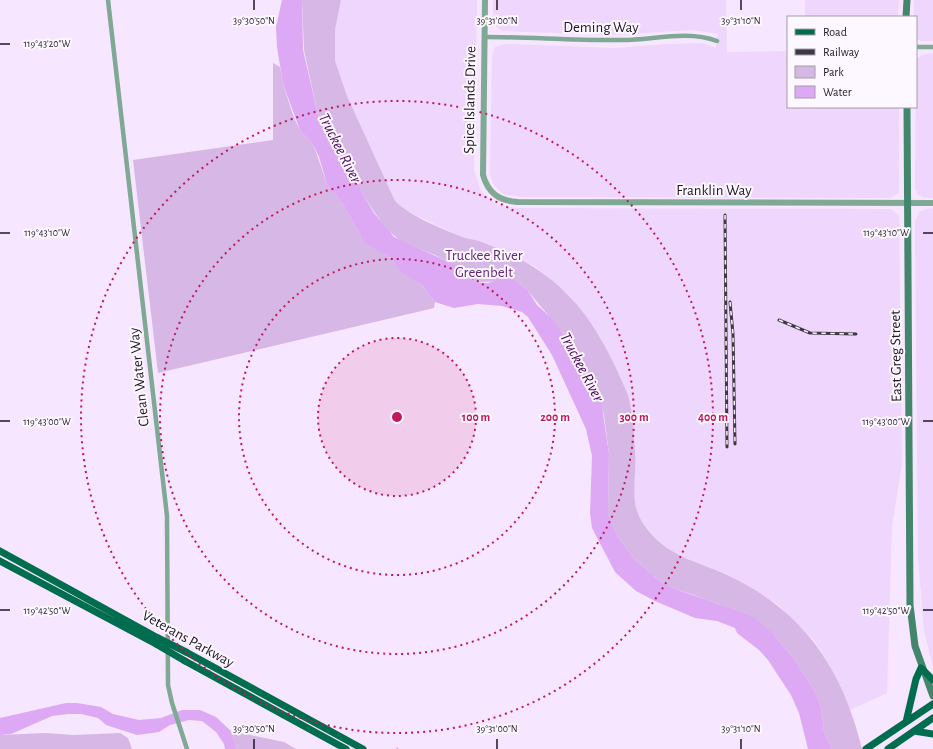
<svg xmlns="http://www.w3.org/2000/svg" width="933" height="749" font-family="'Alegreya Sans',sans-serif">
	<rect width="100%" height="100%" fill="#f7e6ff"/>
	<path fill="#efd6fc" d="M341 0H477L474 169 480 189 487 198 498 205 516 208 891 209 899 215 902 464 892 526 887 693 850 710 828 663 814 640 777 604 728 575 675 554 660 543 644 525 637 514 633 489 601 338 570 296 536 267 478 241 462 237 403 209 395 201 347 96 335 61V30Z
		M493 0H726L727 52 788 51V107H899V193L890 198 521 197 503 194 493 184 490 173 492 57 495 47 505 44 616 48 666 44 702 43 716 48 718 34 693 30 615 35 502 31 493 24Z
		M805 0H899L898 17H805Z
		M914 0H933V41H922L916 39V17H914Z
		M933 53V198H925L918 195 915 188 916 59 922 55Z
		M933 208V667L924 631 918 558 915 230V221L919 212 923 210Z"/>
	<path fill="#d6b7e5" d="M302 0H341L335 30V61L347 96 395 201C410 216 440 228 460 236 466 239 472 239 479 241 515 255 540 267 568 295 591 318 607 348 620 377 623 384 627 391 629 399 633 416 634 435 635 453 637 478 628 503 644 525 669 559 694 559 729 576 804 611 843 670 862 749H832L824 731 821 707 815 692 795 660 773 634 719 604 691 594 680 591 661 582 635 560 618 537 608 513 609 454 604 415 598 393 567 338 528 291 516 281 475 282 469 277 466 271 435 255 401 241 386 229 365 198 345 154 325 129 318 115 304 50Z
		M273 63 280 67 283 84 294 118 300 130 314 146 327 184 342 203 361 236 390 257 395 264 421 284 435 302 434 308 158 373 133 160 273 140Z
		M231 731 284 742 296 749H237Z
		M45 733 74 735 120 733 128 738 132 749H0V735Z"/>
	<path fill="#dda8f4" d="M282 0H302L303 50 318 115 325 129 345 154 365 198 374 213 394 237 464 269 475 282 488 283 506 277 516 281 528 291 537 305 552 319 574 348 601 400 609 454 608 513 618 537 635 560 661 582 680 591 708 600 755 618 773 634 795 660 815 692 821 707 824 731 832 749H808L799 713 791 695 768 660 759 650 737 633 735 628 717 621 695 618 655 601 636 591 615 572 592 528 590 513 592 456 586 429 552 355 528 317 522 312 502 306 478 304 454 308 435 302 421 284 401 272 390 257 365 243 342 203 327 184 319 157 314 146 300 130 283 84 277 47 276 27Z
		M66 703H77L101 707 113 714 139 720 161 718 182 710H200L216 717 231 731 237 749H225L224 744 216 732 202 721 189 720 170 725 159 732 137 735 106 725 98 718 81 714H68L52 716 11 734 0 735V718Z"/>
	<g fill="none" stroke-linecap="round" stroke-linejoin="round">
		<path stroke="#dda8f4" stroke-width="1.5" d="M397 748 398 749"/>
		<path stroke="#7fa895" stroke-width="4.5" d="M108 0 167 516 168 685 172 703 187 749
			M485 37C531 37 577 41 623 40 653 40 687 30 717 41
			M916 47H933"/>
		<path stroke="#7fa895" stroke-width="6" d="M485 0 483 175C488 193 499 201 518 202L933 203"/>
		<path stroke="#44866b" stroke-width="7" d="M906 17 907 0
			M907 107 910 605 915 646 933 696"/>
		<path stroke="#006e4e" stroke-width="7" d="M0 551 158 638
			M0 561 156 644
			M186 652 363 749
			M185 661 346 749
			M906 722 916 679 921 668 933 680
			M914 731 933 734
			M866 749 933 704
			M888 749 933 718"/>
		<defs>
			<path id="rail" d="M725 215 727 447
				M730 302 733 334 735 444
				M779 320 810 333 856 334"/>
		</defs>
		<use href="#rail" stroke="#3f3643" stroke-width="3"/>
		<use href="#rail" stroke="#fdf8ff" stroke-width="1.5" stroke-dasharray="4.5" stroke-linecap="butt"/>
		<path stroke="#006e4e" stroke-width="7" d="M158 638 186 652
			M156 644 185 661"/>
	</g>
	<path fill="none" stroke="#1f1722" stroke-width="1.5" d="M254 0V10M497 0V10M741 0V10M0 44H10M0 233H10M923 233H933M0 421H10M923 421H933M0 610H10M923 610H933M254 739V749M497 739V749M741 739V749"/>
	<circle cx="397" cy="417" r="79" fill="#c2185b" fill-opacity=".12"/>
	<g fill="none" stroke="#c2185b" stroke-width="2" stroke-dasharray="2 4">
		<circle cx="397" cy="417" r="79"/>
		<circle cx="397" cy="417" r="158"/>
		<circle cx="397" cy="417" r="237"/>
		<circle cx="397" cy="417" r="316"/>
	</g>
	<g text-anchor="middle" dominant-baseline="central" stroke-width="4" stroke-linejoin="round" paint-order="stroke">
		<g font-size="15" fill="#1f1722" stroke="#fdf8ff">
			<text x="601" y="27">Deming Way</text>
			<text transform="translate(470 100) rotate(-89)">Spice Islands Drive</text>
			<text x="714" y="190">Franklin Way</text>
			<text transform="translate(896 356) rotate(-91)">East Greg Street</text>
			<text transform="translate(139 377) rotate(-96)">Clean Water Way</text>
			<text transform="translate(188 639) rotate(29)">Veterans Parkway</text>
		</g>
		<g font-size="15" fill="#65267d" stroke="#fdf8ff">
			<text x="484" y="255">Truckee River<tspan x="484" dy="17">Greenbelt</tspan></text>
		</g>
		<g font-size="16" font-style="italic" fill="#4b0563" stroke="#fdf8ff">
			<text transform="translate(340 148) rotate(63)">Truckee River</text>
			<text transform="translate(582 367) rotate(62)">Truckee River</text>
		</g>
	</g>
	<g font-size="10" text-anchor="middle" fill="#1f1722" stroke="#fdf8ff" stroke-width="4" stroke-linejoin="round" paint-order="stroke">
		<text x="254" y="24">39°30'50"N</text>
		<text x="497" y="24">39°31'00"N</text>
		<text x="741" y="24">39°31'10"N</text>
		<text x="47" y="47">119°43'20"W</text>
		<text x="886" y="236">119°43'10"W</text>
		<text x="47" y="236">119°43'10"W</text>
		<text x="886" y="425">119°43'00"W</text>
		<text x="47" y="425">119°43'00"W</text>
		<text x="886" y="614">119°42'50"W</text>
		<text x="47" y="614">119°42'50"W</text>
		<text x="254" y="732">39°30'50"N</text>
		<text x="497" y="732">39°31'00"N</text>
		<text x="741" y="732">39°31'10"N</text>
	</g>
	<circle cx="397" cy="417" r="6" fill="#c2185b" stroke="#fdf8ff" stroke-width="2"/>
	<g font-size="12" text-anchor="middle" font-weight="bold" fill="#c2185b" stroke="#fdf8ff" stroke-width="4" stroke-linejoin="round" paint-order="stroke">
		<text x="476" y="421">100 m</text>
		<text x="555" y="421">200 m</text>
		<text x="634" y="421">300 m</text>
		<text x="713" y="421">400 m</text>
	</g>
	<rect x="787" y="16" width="130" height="92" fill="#fdf8ff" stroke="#a49ea7"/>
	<rect x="795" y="29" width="20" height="6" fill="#006e4e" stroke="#a49ea7"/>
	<text x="823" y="36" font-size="12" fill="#1f1722">Road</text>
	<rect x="795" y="49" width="20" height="6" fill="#3f3643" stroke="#a49ea7"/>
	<text x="823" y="56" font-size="12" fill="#1f1722">Railway</text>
	<rect x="795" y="66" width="20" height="12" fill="#d6b7e5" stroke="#a49ea7"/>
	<text x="823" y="76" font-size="12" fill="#1f1722">Park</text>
	<rect x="795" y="86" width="20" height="12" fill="#dda8f4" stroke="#a49ea7"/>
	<text x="823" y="96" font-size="12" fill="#1f1722">Water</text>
</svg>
